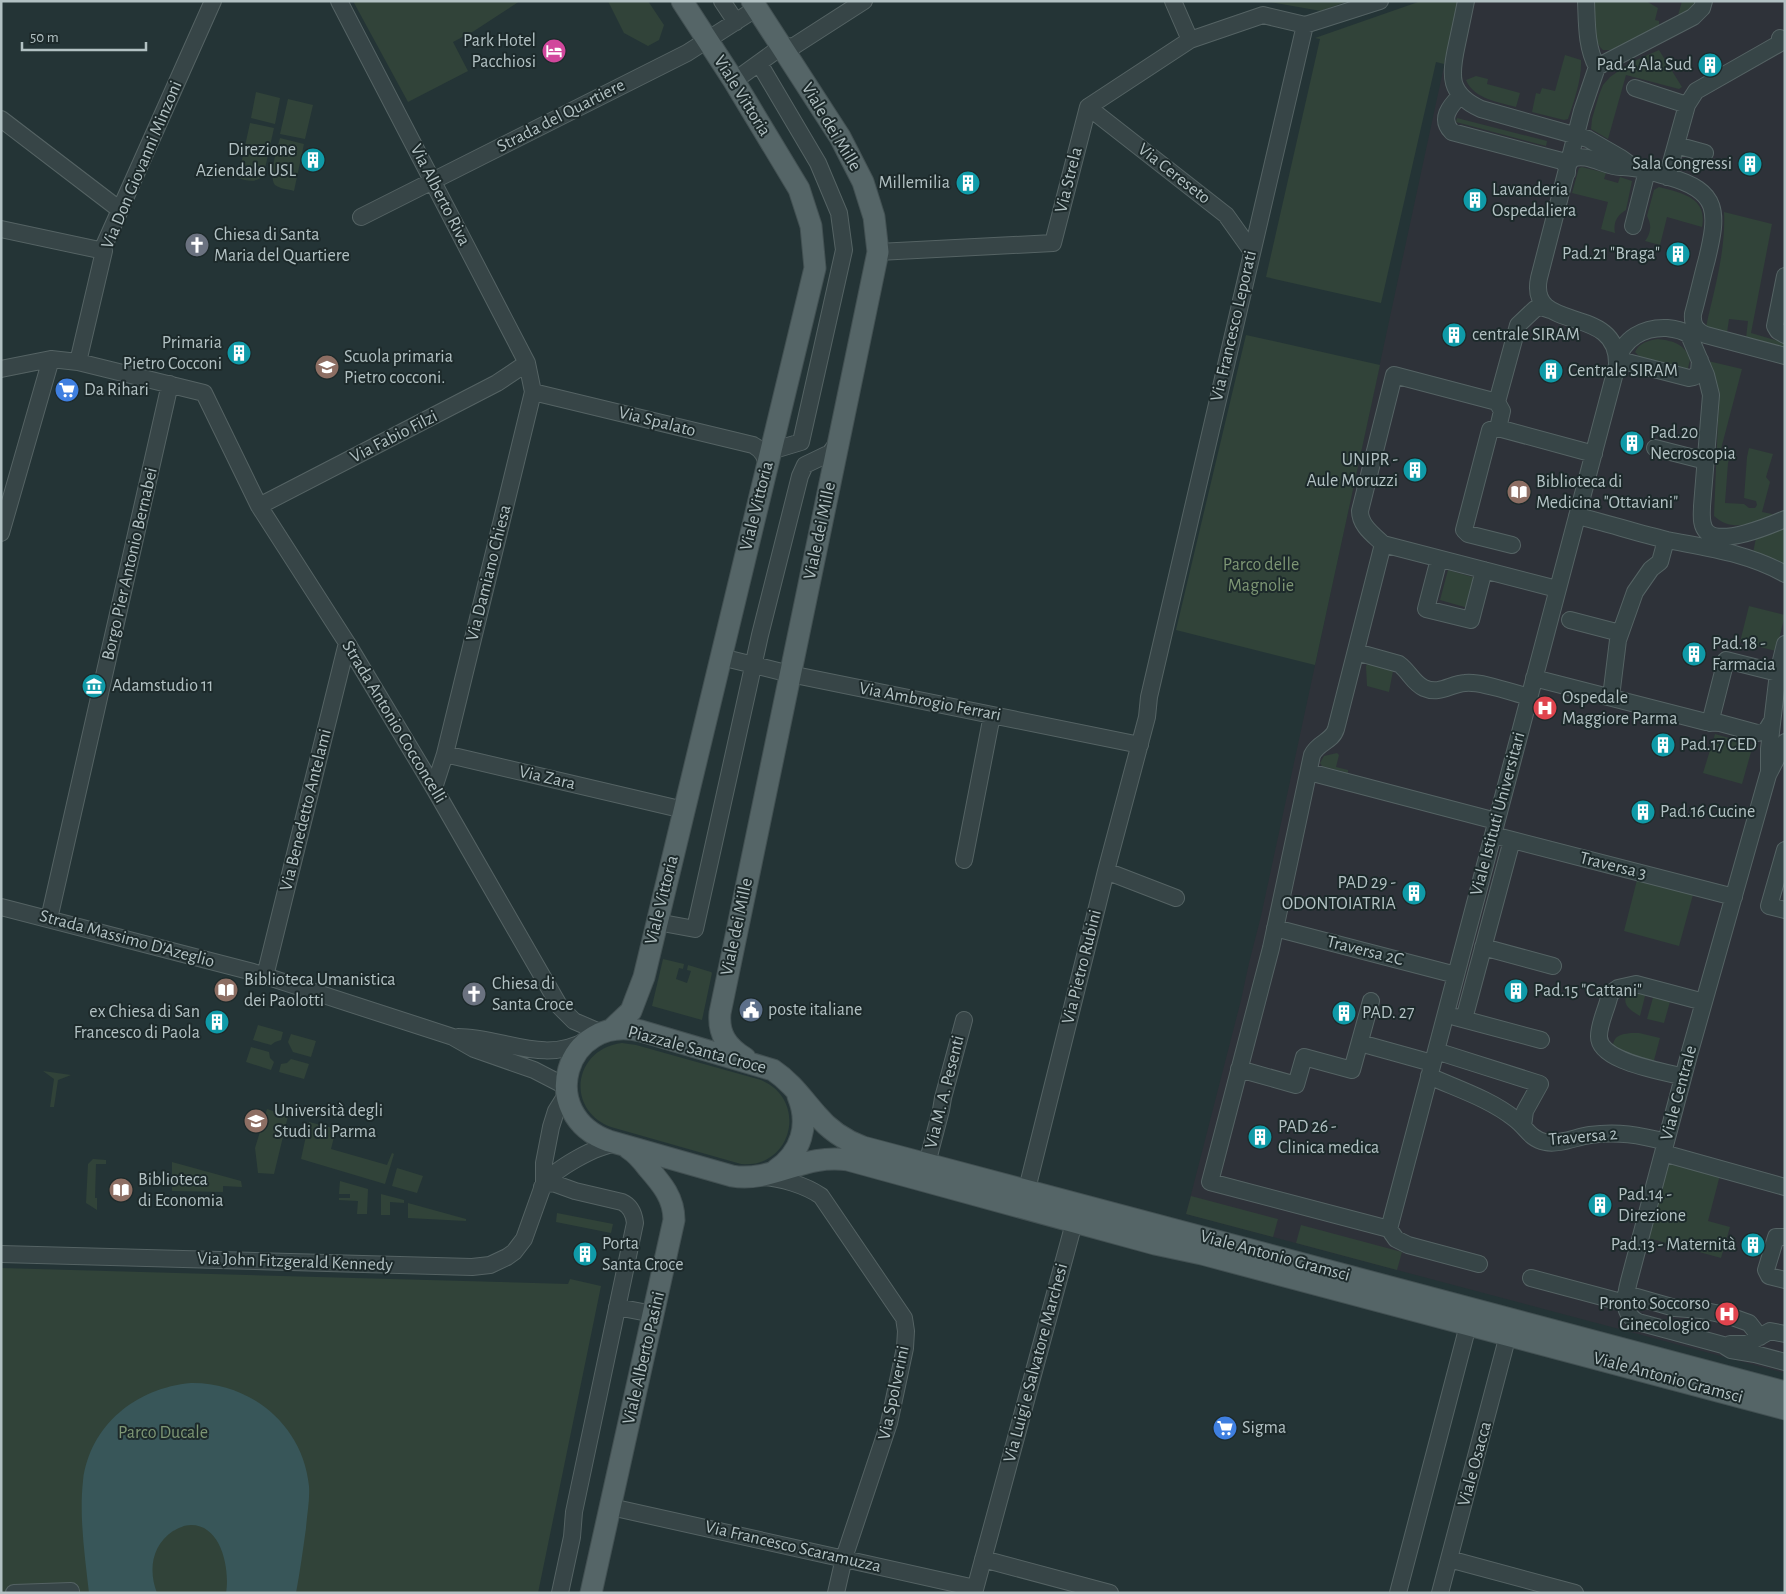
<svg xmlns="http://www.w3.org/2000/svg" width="1786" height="1594" font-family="'Alegreya Sans',sans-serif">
	<rect width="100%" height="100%" fill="#243436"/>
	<path fill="#2e3239" d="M1458 1H1785V1373L1186 1214 1241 1000 1249 963 1261 916Z"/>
	<path fill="#314339" d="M353 1H520L474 31 453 42 468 71 408 102Z
		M608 1H648L664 25 659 40 648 46 624 33Z
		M1264 1H1348L1321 11Z
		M1421 1H1458L1444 64 1436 62 1381 303 1266 277 1320 39 1315 38Z
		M1594 1H1646L1658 8 1655 20 1659 21V28L1611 50H1603C1591 40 1594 15 1594 1Z
		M1682 1H1696L1688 11 1677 19Z
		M1659 50 1682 87 1679 89 1626 75 1608 139 1591 129 1592 119 1599 95 1603 85 1610 77 1630 63Z
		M1565 55 1581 60C1582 79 1574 101 1568 119L1564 120 1532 112 1536 93 1540 94 1542 88 1555 91Z
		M1476 76 1488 79 1487 84 1520 93 1516 107C1498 102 1474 99 1466 80Z
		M256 92 280 98 275 124 251 118Z
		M288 99 313 105 305 139 280 134Z
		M1457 118 1547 141 1546 146 1456 122Z
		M250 123 274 128 264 173C258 184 248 181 238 178Z
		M280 138 304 144 294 191C288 189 280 189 275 185 268 177 277 149 280 138Z
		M1582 167 1606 173 1604 179 1618 183 1620 177 1632 181 1626 210C1617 215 1613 223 1615 233L1601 229 1608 202 1572 193 1579 168Z
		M1659 187C1681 193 1708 197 1702 227L1667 217 1660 245 1645 241C1651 233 1652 225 1647 216L1654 190Z
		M1724 212 1772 224 1751 333 1785 343V349L1746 338 1748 321 1729 319 1727 333 1706 327C1714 290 1726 251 1724 212Z
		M1246 335 1380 365 1315 665 1176 630Z
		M1658 339C1674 341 1685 344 1690 360L1688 368 1687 369 1640 357 1635 352C1639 343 1649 340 1658 339Z
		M1708 361 1742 369 1721 449 1731 453 1728 463 1725 503 1744 504 1749 508H1755L1757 505 1756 501 1744 498 1747 457 1749 448 1773 454 1766 477 1770 482 1762 512 1772 514V517C1752 524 1731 532 1714 516L1719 396Z
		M1785 528V564L1753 553 1756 538Z
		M1448 570 1476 578 1468 608 1440 600Z
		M1749 606 1785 615 1776 651 1740 642Z
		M1368 664 1393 671 1389 692 1367 686 1366 666Z
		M1715 734 1753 745 1742 784 1703 773Z
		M1337 753 1339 755 1336 767 1348 770V773L1322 766 1320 763 1324 756Z
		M1638 876 1694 891 1679 946 1624 931Z
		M663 959 684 964 683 969 679 968 676 979 687 983 691 971 687 970 688 965 711 972 712 973 702 1020 652 1006Z
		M1646 992 1640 1016C1631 1011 1619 1003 1629 993Z
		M1654 994 1671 998 1664 1023 1647 1019Z
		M258 1025 283 1032 281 1040 275 1042 271 1045 253 1040Z
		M1631 1033H1639L1660 1038 1653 1064 1629 1058 1613 1046C1614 1035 1622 1034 1631 1033Z
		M291 1034 316 1041 311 1057 293 1052 288 1042Z
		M622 1043 636 1045 761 1080C809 1100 792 1169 741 1164L611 1127C565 1110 573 1049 622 1043Z
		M251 1047 269 1052 270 1058 274 1062 271 1070 246 1062Z
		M291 1059 309 1064 304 1079 279 1072 281 1064 287 1063Z
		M43 1071 71 1075 58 1080 54 1107H50L54 1079Z
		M267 1109 288 1116 274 1174 258 1173 255 1148Z
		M309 1122 336 1129 331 1149 387 1165 392 1153 394 1154 385 1184 301 1159Z
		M93 1159 106 1160V1164H96L95 1198H97V1210L86 1203 88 1164Z
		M1668 1161 1720 1175 1708 1221 1730 1227 1721 1258 1648 1238Z
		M172 1162 241 1181 242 1187 223 1186V1192L172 1191Z
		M397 1168 423 1176 417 1193 392 1186Z
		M340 1181 368 1189 367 1214H357L358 1201 339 1200V1198H350V1194H339Z
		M381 1194 404 1200V1203L390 1202V1215H381Z
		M1191 1196 1278 1219 1273 1237 1186 1214Z
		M408 1203 466 1219V1221L408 1218Z
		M557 1213 613 1224 611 1233 556 1222Z
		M1301 1225 1402 1252 1397 1270 1296 1243Z
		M1 1268 568 1284 570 1279 601 1286 538 1593H1Z"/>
	<path fill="#385659" d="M191 1383C250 1382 303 1425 309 1486 310 1500 307 1514 306 1528 303 1550 300 1571 296 1593H226C230 1570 222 1525 191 1525 184 1525 179 1528 173 1531 152 1545 148 1570 157 1593H89C85 1557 79 1517 83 1481 90 1425 136 1388 191 1383Z"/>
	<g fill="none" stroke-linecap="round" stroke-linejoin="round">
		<defs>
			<path id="minor" d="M339 1 527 363 533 392 445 754
				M722 1 736 22
				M1173 1 1190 40
				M1466 1C1463 16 1460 30 1457 44 1450 76 1448 94 1481 109L1588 139 1621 158 1632 166
				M1586 1C1587 23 1586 47 1597 67
				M1305 25 1380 1
				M759 63 818 163 839 213 844 250 801 442 771 451
				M734 81 781 47 794 46 864 1
				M1635 88 1687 105 1667 177
				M1460 96C1450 106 1439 119 1452 132L1562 161 1567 167V173
				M1687 105 1696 91 1782 42 1780 38
				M1088 107 1226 215 1251 250
				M1 119 120 210
				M1676 145 1705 153
				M1569 163 1572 159C1587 152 1605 167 1620 167 1637 166 1653 173 1669 177 1720 191 1718 213 1707 259 1702 277 1698 296 1693 314 1692 325 1696 331 1706 335L1785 356
				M361 217 687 53 757 8
				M1633 226 1647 171
				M1 229 104 251
				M878 252 1053 243 1088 107 1190 40 1263 15 1305 25 1149 697 1147 717 1106 871 1024 1201
				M1785 276 1775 326 1778 331 1785 335
				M78 362 104 251 103 248 213 1
				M1617 362C1623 338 1644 327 1667 328 1675 329 1683 330 1689 335L1706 375 1711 395 1702 506C1702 514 1700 525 1707 532 1720 546 1769 526 1785 519
				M1 369 51 359 78 362 204 393 259 506 347 643 434 788 560 1007 574 1021 602 1033
				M1616 369 1619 363 1627 362 1689 378 1694 377 1699 372 1700 360
				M533 392 753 445C762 450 767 457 767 468
				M1498 428 1502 411 1497 402 1518 325 1535 309 1541 307 1550 310
				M1655 448 1706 461
				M259 506 497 383 527 363
				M1577 516C1607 523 1637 533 1667 540 1707 548 1748 553 1785 574
				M1 533 51 359
				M1383 544C1374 535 1360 526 1360 511L1394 375 1497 402
				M1512 545 1468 534 1464 530 1490 430 1498 428 1594 454
				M1439 559 1426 609 1471 620 1484 570
				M1570 620 1620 633
				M1356 652 1399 664C1409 671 1413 683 1424 688 1440 695 1450 684 1465 683 1481 681 1513 693 1529 697
				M721 657 790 674 1140 745
				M1534 678 1706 722 1720 723 1757 733 1766 731 1772 721
				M1781 683 1778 673 1785 644
				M1611 697 1618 640 1635 592 1651 569 1660 562 1666 540
				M1710 723 1726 660 1778 673 1769 749V773
				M1785 742 1768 775 1689 1055 1629 1281C1625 1297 1621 1313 1638 1322L1723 1345 1731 1350 1755 1354 1785 1362
				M1309 772 1496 821
				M434 788 445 754 684 810
				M1493 835 1734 897
				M1785 850 1769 906 1785 910
				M964 860 992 715
				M1106 871 1176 898
				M1 907 253 972 453 1037 474 1049 534 1070 565 1086
				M49 919 170 384
				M657 922 695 929 760 635 800 476 805 465 830 453 839 441
				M1275 928 1456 975
				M1483 947 1553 966
				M265 976 347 643
				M1455 1017 1541 1040
				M1464 1019 1512 840
				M458 1037C503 1037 543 1065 587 1040
				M1360 1043 1432 1063
				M1436 1051 1540 1084 1525 1111 1523 1126
				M1239 1069 1296 1085 1304 1057 1352 1070 1371 1001
				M1429 1076C1458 1089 1490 1099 1515 1119 1526 1127 1530 1139 1545 1142 1559 1145 1576 1137 1590 1135 1617 1131 1640 1135 1666 1142
				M1683 1077C1664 1071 1598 1062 1599 1036 1599 1024 1606 1010 1609 998L1611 993 1618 988 1636 984 1704 1002
				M1663 1153 1785 1187
				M924 1175 941 1110 943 1098 964 1020
				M762 1177C781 1178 805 1185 821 1196L904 1318 906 1331 905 1348 889 1423 844 1558 836 1593
				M542 1187 546 1184 553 1183 575 1191 622 1202C631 1206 634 1214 635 1223L574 1512 572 1537 560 1593
				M542 1187C552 1170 599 1143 619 1144
				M1389 1229 1617 365C1619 302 1527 335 1539 278L1582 111 1597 67 1693 17 1702 8 1704 1
				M1785 1237H1776L1766 1270 1769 1276 1785 1280
				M1 1254 472 1267 490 1265 507 1257 514 1252 524 1239 544 1183V1163L551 1127 556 1111 566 1095
				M1479 1264 1408 1245 1396 1239 1389 1229 1210 1182 1271 948 1312 755C1318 742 1332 742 1336 729L1383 544 1557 589
				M1531 1278 1625 1303
				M1626 1294 1675 1308 1701 1310 1720 1314
				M617 1307 653 1314
				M1735 1318 1749 1323 1760 1337
				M1730 1344H1747L1770 1331 1785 1334
				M611 1507 975 1588
				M983 1559 1110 1593
				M1449 1559 1575 1593
				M14 1593 71 1591
				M974 1593 1074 1223 1078 1217H1083
				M1398 1593 1471 1314
				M1440 1593 1508 1335"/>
			<path id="major" d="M611 1030 631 1011 644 977 815 268 811 226 799 189 734 81 682 1
				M745 1058C727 1047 718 1034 720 1013L878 252 874 217 863 182 840 137 752 1
				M776 1170C801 1153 810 1125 798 1096
				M1785 1392 863 1147C844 1140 829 1130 816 1114 802 1098 791 1082 773 1070L641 1031C565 1013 535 1115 609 1141L732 1176C772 1183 804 1153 848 1160L1155 1244 1202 1254 1785 1409
				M591 1593 674 1220C674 1198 662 1184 648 1168 642 1160 636 1153 628 1148"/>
		</defs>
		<use href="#minor" stroke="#556364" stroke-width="18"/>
		<use href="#major" stroke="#435153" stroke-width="23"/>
		<use href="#minor" stroke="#374547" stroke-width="16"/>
		<use href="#major" stroke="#556567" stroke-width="21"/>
	</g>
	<defs>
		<symbol id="hotel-disc" viewBox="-11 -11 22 22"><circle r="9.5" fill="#d1479c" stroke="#1d2a2b"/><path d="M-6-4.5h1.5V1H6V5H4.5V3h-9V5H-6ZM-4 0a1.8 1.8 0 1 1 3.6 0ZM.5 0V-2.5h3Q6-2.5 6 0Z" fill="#fff"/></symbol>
		<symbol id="building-disc" viewBox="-11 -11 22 22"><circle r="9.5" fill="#0f9aa8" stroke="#1d2a2b"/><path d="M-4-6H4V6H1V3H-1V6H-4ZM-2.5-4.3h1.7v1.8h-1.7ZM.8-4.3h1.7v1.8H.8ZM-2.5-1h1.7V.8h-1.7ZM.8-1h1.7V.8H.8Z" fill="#fff"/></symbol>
		<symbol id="church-disc" viewBox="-11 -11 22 22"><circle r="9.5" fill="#6b7280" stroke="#1d2a2b"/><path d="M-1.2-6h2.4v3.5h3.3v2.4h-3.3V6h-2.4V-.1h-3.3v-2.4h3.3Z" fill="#fff"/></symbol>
		<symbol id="school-disc" viewBox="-11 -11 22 22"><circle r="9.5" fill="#8d6e63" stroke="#1d2a2b"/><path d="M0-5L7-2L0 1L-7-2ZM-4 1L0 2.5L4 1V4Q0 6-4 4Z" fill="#fff"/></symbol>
		<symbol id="supermarket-disc" viewBox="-11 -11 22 22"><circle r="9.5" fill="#3f7fe0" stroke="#1d2a2b"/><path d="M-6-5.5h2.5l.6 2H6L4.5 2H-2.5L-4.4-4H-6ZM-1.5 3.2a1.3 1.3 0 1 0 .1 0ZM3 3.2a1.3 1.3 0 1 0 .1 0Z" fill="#fff"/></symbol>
		<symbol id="library-disc" viewBox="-11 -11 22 22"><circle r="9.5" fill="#8d6e63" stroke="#1d2a2b"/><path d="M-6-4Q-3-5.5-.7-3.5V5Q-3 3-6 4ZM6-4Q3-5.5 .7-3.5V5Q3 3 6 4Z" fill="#fff"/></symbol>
		<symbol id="museum-disc" viewBox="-11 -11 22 22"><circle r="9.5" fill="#0f9aa8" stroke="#1d2a2b"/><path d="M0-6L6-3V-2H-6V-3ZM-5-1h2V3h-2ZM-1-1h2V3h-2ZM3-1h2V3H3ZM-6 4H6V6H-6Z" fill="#fff"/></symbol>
		<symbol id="hospital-disc" viewBox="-11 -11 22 22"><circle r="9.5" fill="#e0444e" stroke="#1d2a2b"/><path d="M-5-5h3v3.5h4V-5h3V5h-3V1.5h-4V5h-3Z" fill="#fff"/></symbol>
		<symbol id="civic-disc" viewBox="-11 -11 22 22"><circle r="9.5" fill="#5c6f8a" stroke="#1d2a2b"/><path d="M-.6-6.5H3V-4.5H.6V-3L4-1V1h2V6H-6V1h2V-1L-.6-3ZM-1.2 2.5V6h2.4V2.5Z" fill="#fff"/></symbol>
		<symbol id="university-disc" viewBox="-11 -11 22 22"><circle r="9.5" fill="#8d6e63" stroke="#1d2a2b"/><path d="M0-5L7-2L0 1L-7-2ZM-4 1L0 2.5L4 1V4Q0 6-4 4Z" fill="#fff"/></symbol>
	</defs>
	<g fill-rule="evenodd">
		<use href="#hotel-disc" x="540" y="37" width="28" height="28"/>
		<use href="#building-disc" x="1696" y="51" width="28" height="28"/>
		<use href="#building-disc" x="299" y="146" width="28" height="28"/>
		<use href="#building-disc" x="1736" y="150" width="28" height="28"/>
		<use href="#building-disc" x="954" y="169" width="28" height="28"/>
		<use href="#building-disc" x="1461" y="186" width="28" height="28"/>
		<use href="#church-disc" x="183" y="231" width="28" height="28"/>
		<use href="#building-disc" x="1664" y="240" width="28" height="28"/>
		<use href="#building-disc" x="1440" y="321" width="28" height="28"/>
		<use href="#building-disc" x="225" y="339" width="28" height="28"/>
		<use href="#school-disc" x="313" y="353" width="28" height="28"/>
		<use href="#building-disc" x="1537" y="357" width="28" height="28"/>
		<use href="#supermarket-disc" x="53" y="376" width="28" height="28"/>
		<use href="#building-disc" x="1618" y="429" width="28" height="28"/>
		<use href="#building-disc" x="1401" y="456" width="28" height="28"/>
		<use href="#library-disc" x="1505" y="478" width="28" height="28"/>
		<use href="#building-disc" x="1680" y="640" width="28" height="28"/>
		<use href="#museum-disc" x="80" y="672" width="28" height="28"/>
		<use href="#hospital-disc" x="1531" y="694" width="28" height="28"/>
		<use href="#building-disc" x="1649" y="731" width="28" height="28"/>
		<use href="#building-disc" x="1629" y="798" width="28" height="28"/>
		<use href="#building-disc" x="1400" y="879" width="28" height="28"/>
		<use href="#library-disc" x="212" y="976" width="28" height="28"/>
		<use href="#building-disc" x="1502" y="977" width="28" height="28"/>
		<use href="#church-disc" x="460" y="980" width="28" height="28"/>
		<use href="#civic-disc" x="737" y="996" width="28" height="28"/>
		<use href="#building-disc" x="1330" y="999" width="28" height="28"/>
		<use href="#building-disc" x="203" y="1008" width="28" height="28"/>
		<use href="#university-disc" x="242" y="1107" width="28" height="28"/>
		<use href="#building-disc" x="1246" y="1123" width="28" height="28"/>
		<use href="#library-disc" x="107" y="1176" width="28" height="28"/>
		<use href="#building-disc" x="1586" y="1191" width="28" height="28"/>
		<use href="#building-disc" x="1739" y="1231" width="28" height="28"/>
		<use href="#building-disc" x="571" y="1240" width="28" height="28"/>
		<use href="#hospital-disc" x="1713" y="1300" width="28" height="28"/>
		<use href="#supermarket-disc" x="1211" y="1414" width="28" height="28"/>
	</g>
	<g text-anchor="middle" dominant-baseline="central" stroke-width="4" stroke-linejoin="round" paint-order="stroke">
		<g font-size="18" fill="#b2c1c3" stroke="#1d2a2b" text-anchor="start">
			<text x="536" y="41" text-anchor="end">Park Hotel<tspan x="536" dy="21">Pacchiosi</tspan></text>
			<text x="1692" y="65" text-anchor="end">Pad.4 Ala Sud</text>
			<text x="296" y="150" text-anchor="end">Direzione<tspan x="296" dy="21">Aziendale USL</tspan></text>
			<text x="1732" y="164" text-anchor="end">Sala Congressi</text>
			<text x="950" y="183" text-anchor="end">Millemilia</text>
			<text x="1492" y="190">Lavanderia<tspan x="1492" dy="21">Ospedaliera</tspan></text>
			<text x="214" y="235">Chiesa di Santa<tspan x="214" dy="21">Maria del Quartiere</tspan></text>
			<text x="1660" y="254" text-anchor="end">Pad.21 "Braga"</text>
			<text x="1472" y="335">centrale SIRAM</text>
			<text x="222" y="343" text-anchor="end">Primaria<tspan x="222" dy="21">Pietro Cocconi</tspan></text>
			<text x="344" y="357">Scuola primaria<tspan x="344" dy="21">Pietro cocconi.</tspan></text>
			<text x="1568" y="371">Centrale SIRAM</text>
			<text x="84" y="390">Da Rihari</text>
			<text x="1650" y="433">Pad.20<tspan x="1650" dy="21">Necroscopia</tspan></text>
			<text x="1398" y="460" text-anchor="end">UNIPR -<tspan x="1398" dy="21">Aule Moruzzi</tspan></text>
			<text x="1536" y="482">Biblioteca di<tspan x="1536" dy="21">Medicina "Ottaviani"</tspan></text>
			<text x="1712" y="644">Pad.18 -<tspan x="1712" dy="21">Farmacia</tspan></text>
			<text x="112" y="686">Adamstudio 11</text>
			<text x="1562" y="698">Ospedale<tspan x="1562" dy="21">Maggiore Parma</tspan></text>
			<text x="1680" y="745">Pad.17 CED</text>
			<text x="1660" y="812">Pad.16 Cucine</text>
			<text x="1396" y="883" text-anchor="end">PAD 29 -<tspan x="1396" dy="21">ODONTOIATRIA</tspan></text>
			<text x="244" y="980">Biblioteca Umanistica<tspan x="244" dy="21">dei Paolotti</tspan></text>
			<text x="492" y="984">Chiesa di<tspan x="492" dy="21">Santa Croce</tspan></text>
			<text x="1534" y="991">Pad.15 "Cattani"</text>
			<text x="768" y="1010">poste italiane</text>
			<text x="200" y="1012" text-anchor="end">ex Chiesa di San<tspan x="200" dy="21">Francesco di Paola</tspan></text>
			<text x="1362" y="1013">PAD. 27</text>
			<text x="274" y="1111">Università degli<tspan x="274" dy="21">Studi di Parma</tspan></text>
			<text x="1278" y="1127">PAD 26 -<tspan x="1278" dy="21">Clinica medica</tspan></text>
			<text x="138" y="1180">Biblioteca<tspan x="138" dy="21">di Economia</tspan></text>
			<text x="1618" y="1195">Pad.14 -<tspan x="1618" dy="21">Direzione</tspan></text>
			<text x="602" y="1244">Porta<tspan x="602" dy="21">Santa Croce</tspan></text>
			<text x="1736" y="1245" text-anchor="end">Pad.13 - Maternità</text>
			<text x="1710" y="1304" text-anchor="end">Pronto Soccorso<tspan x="1710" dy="21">Ginecologico</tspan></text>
			<text x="1242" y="1428">Sigma</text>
		</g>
		<g font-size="18" fill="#b2c1c3" stroke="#1d2a2b">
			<text transform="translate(742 96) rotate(58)">Viale Vittoria</text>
			<text transform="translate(561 116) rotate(-27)">Strada del Quartiere</text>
			<text transform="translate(831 127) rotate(59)">Viale dei Mille</text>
			<text transform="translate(142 165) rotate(-67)">Via Don Giovanni Minzoni</text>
			<text transform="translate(1174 174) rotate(38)">Via Cereseto</text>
			<text transform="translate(1069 180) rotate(-76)">Via Strela</text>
			<text transform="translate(440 195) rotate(63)">Via Alberto Riva</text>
			<text transform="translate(1234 326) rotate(-77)">Via Francesco Leporati</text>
			<text transform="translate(657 422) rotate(14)">Via Spalato</text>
			<text transform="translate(394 437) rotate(-27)">Via Fabio Filzi</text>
			<text transform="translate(757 506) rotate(-76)">Viale Vittoria</text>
			<text transform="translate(820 531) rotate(-78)">Viale dei Mille</text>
			<text transform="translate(130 564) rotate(-77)">Borgo Pier Antonio Bernabei</text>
			<text transform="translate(489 573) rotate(-76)">Via Damiano Chiesa</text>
			<text transform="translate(930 702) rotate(11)">Via Ambrogio Ferrari</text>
			<text transform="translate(394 722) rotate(59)">Strada Antonio Cocconcelli</text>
			<text transform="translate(547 778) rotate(13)">Via Zara</text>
			<text transform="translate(306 810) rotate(-76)">Via Benedetto Antelami</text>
			<text transform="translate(1498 814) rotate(-75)">Viale Istituti Universitari</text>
			<text transform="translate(1613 866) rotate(14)">Traversa 3</text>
			<text transform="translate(662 900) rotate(-76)">Viale Vittoria</text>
			<text transform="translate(737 927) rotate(-78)">Viale dei Mille</text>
			<text transform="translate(127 939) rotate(15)">Strada Massimo D'Azeglio</text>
			<text transform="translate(1365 951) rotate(14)">Traversa 2C</text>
			<text transform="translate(1082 967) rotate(-76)">Via Pietro Rubini</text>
			<text transform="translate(697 1050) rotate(15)">Piazzale Santa Croce</text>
			<text transform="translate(945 1092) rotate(-76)">Via M. A. Pesenti</text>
			<text transform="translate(1679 1093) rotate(-75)">Viale Centrale</text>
			<text transform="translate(1583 1137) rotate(-5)">Traversa 2</text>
			<text transform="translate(1275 1256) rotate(15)">Viale Antonio Gramsci</text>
			<text transform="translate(295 1262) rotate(2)">Via John Fitzgerald Kennedy</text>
			<text transform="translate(644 1358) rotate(-77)">Viale Alberto Pasini</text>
			<text transform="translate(1036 1363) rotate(-75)">Via Luigi e Salvatore Marchesi</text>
			<text transform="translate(1668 1378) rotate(15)">Viale Antonio Gramsci</text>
			<text transform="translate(894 1393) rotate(-78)">Via Spolverini</text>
			<text transform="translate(1475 1464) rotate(-75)">Viale Osacca</text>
			<text transform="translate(793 1547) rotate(13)">Via Francesco Scaramuzza</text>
		</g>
		<g font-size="18" fill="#7d9674" stroke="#1d2a2b">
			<text x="1261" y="565">Parco delle<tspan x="1261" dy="21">Magnolie</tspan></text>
			<text x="163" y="1433">Parco Ducale</text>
		</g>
	</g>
	<rect width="1786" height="1594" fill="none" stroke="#b2c1c3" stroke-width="5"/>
	<path d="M22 42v8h124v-8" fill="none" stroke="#b2c1c3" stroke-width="2.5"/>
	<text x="30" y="42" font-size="15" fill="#b2c1c3" stroke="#1d2a2b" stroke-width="4" paint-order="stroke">50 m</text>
</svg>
